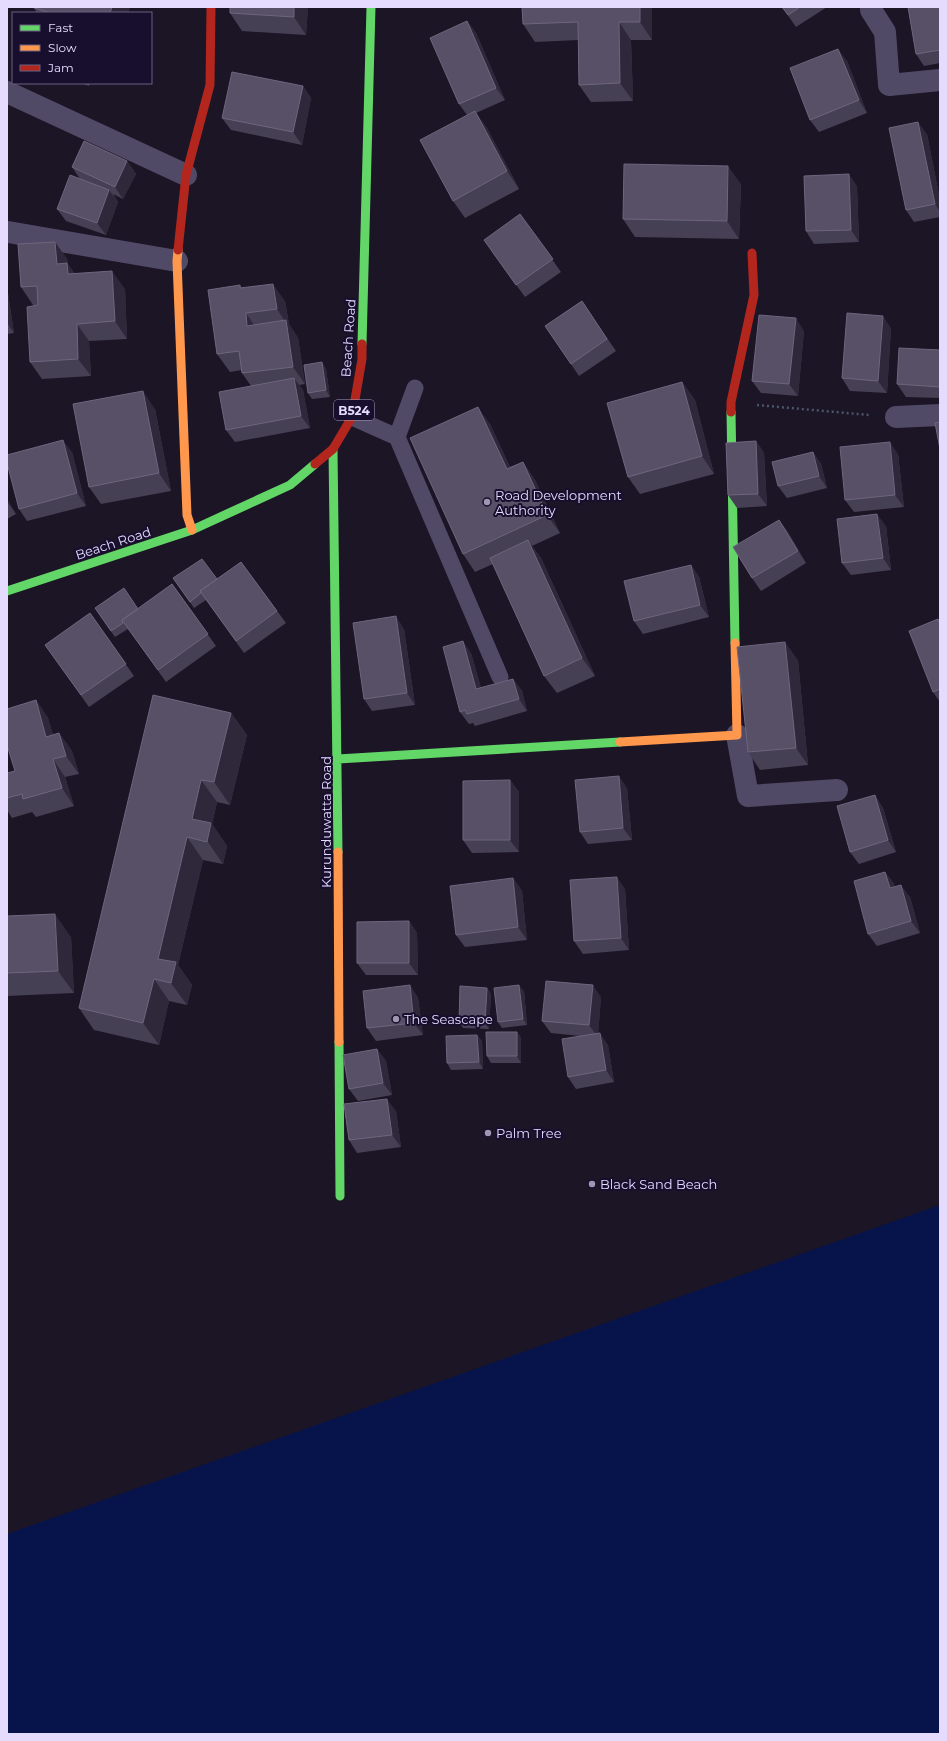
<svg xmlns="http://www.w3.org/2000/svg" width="947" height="1741" font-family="Montserrat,sans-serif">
	<rect width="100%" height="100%" fill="#1b1526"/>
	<path fill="#07144c" d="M940 1205V1734H7V1534Z"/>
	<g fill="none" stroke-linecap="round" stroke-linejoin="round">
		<path stroke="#4a566a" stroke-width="2.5" stroke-dasharray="2 3" stroke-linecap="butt" d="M757 405 869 415"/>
		<path stroke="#504a67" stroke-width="17" d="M415 388 397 437 500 677
			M352 417 397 437"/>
		<path stroke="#504a67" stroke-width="22" d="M871 7V10L885 32 889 85 940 80
			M7 92 186 175
			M8 232 177 261
			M896 417 940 415
			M737 735 748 796 837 790"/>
		<path stroke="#63d668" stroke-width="9" d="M362 344 371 7
			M731 412 735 643
			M333 449 338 852
			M7 591 192 530 290 485 315 464
			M338 759 620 742
			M339 1042 340 1196"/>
		<path stroke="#ff974d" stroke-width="9" d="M178 250 177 261 187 515 192 530
			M620 742 737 735 735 643
			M338 852 339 1042"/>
		<path stroke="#b3261e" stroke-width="9" d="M178 250 186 175 210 85 211 7
			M731 412V402L754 295 752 253
			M315 464 333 449 352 417 362 359V344"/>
	</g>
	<path fill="#464054" d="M34 7H130L128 13H37L34 8Z
		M308 7 306 35 242 31 230 13Z
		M522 7H652V40H631L633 101 591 102 579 85 578 40 535 42 523 24Z
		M782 7H827L796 27Z
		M940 7V63L924 66 916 54Z
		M467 21 476 33 505 100 476 113 487 128 519 189 465 218 453 201 467 115 459 104Z
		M847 61 867 113 819 132 810 120Z
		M80 83H90L89 86Z
		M303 86 311 98 302 145 231 130 222 118Z
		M927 134 940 200V217L914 222 906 210Z
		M127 161 136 174 123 199 113 194 118 202 106 235 66 221 57 209 80 179 72 167Z
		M741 184 739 239 635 237 623 219Z
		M857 186 859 242 814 244 806 231Z
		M520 214 561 272 525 297 492 252Z
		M55 242 67 259 68 264 74 273 125 289 127 339 89 341 91 376 42 379 30 362 38 305H33L21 287Z
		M240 285 242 288 285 301 289 324 298 338 305 384 299 385 303 390 310 428 235 442 226 430 251 386 242 373V370L230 372 217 354Z
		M7 287 14 333 7 334Z
		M582 301 616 351 579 376 545 326Z
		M891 328 887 393 850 391 842 378Z
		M804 331 798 396 761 393 752 381Z
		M940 350V398L906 397 897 384Z
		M322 362 326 369 330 397 312 399 308 393Z
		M682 382 695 400 714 474 640 494 628 477Z
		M155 409 171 491 101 504 89 487Z
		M490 424 510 467 523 462 535 480 560 533 532 546 541 558 595 676 557 693 544 676 493 564 475 572 463 554Z
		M756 441 764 453 767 506 737 508 728 495Z
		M72 452 86 506 27 521 19 509Z
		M813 452 821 464 827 488 787 498 778 486Z
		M898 454 904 507 854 512 845 500Z
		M7 499 16 514 7 519Z
		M779 520 788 532 806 563 761 591 752 578Z
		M886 526 891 570 851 575 842 563Z
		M241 562 286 623 244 653 206 600 194 608 173 578 217 579Z
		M691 565 699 577 709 617 643 634 634 621Z
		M172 584 216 646 166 682 128 629 115 637 95 608 138 609Z
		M90 613 134 676 89 707 45 645Z
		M938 619 940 622V702L933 692Z
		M404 629 415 705 372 711 364 699Z
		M471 653 481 688 513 679 522 691 527 711 475 726 473 723 469 724 460 712Z
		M798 660 808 765 760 770 748 752Z
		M36 700 48 718 53 735 59 733 72 751 79 774 65 777 74 806 36 817 32 812 12 818 7 810V773L15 771Z
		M231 713 247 735 230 805 217 802 212 824 227 846 223 864 203 860 178 965 192 985 187 1005 169 1001 159 1045 94 1030 79 1008Z
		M510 780 519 792V852L472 853 463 840Z
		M627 788 632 840 588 844 580 832Z
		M875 795 883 808 896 852 859 864 850 852Z
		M885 872 894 884V886L910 897 920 933 877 946 868 934Z
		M513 878 522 891 527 940 465 947 456 935Z
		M625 889 629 950 583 954 574 941Z
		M7 916 71 937 74 993 7 996Z
		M409 921 417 933 418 975H366L357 963Z
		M410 985 418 998 423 1035 376 1041 367 1028Z
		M487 988 491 994 489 1029 463 1028 459 1022Z
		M524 991 527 1025 502 1028 498 1022Z
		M601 997 598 1033 608 1045 614 1082 576 1089 568 1077 580 1036 551 1033 542 1021Z
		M517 1032 521 1038V1063H491L487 1056Z
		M477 1035 482 1041 483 1069 451 1070 447 1063Z
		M377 1049 386 1061 392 1095 358 1101 349 1089Z
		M396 1111 401 1147 357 1153 349 1140Z"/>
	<path fill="#2e283a" d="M112 7H130L128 13H110Z
		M294 7H308L306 35 294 17Z
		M640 7H652V40L640 22Z
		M467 21 476 33 505 100 496 88Z
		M619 22 631 40 633 101 620 83Z
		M838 49 847 61 867 113 859 100Z
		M303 86 311 98 302 145 293 132Z
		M475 111 487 128 519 189 507 171Z
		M918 122 927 134 940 200V212L935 204Z
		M127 161 136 174 123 199 115 187Z
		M728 166 741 184 739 239 727 221Z
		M849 174 857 186 859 242 851 230Z
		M109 190 118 202 106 235 97 223Z
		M55 242 67 259 68 264 79 281 80 291 57 264Z
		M112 271 125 289 127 339 115 321Z
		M273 284 285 301 289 324 298 338 305 384 293 367 286 323 277 309Z
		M7 287 14 333 7 323Z
		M246 313 258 331 247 326Z
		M883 316 891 328 887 393 878 381Z
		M796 318 804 331 798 396 789 384Z
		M77 324 89 341 91 376 78 359Z
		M322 362 326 369 330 397 326 390Z
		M294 378 303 390 310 428 301 416Z
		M682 382 695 400 714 474 702 456Z
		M143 391 155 409 171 491 159 473Z
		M478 407 490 424 519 487 507 469Z
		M63 440 72 452 86 506 77 493Z
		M756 441 764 453 767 506 758 494Z
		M890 442 898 454 904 507 895 495Z
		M813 452 821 464 827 488 819 476Z
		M523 462 535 480 560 533 547 515Z
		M7 499 16 514 7 502Z
		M877 514 886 526 891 570 883 558Z
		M779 520 788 532 806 563 798 551Z
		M528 540 541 558 595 676 582 658Z
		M691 565 699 577 709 617 700 605Z
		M396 616 404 629 415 705 407 693Z
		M463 641 471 653 485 701 476 689Z
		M785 642 798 660 808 765 796 748Z
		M513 679 522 691 527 711 519 699Z
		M36 700 48 718 59 755 46 737Z
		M231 713 247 735 230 805 214 782Z
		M59 733 72 751 79 774 66 756Z
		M53 759 65 777 74 806 62 788Z
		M619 776 627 788 632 840 623 828Z
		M201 780 217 802 212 824 227 846 223 864 192 819Z
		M510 780 519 792V852L510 840Z
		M875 795 883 808 896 852 888 840Z
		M187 837 203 860 178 965 192 985 187 1005 171 983 158 959Z
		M885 872 894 884 898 900 890 888Z
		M617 877 625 889 629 950 621 938Z
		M513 878 522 891 527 940 518 927Z
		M901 885 910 897 920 933 911 921Z
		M55 914 71 937 74 993 58 971Z
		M409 921 417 933 418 975 409 963Z
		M154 979 169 1001 159 1045 143 1023Z
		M410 985 418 998 423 1035 414 1023Z
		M519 985 524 991 527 1025 523 1019Z
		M593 985 601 997 598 1037 589 1025Z
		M487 988 491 994 489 1029 485 1023Z
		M517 1032 521 1038V1063L517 1056Z
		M600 1033 608 1045 614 1082 606 1070Z
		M477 1035 482 1041 483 1069 479 1062Z
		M377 1049 386 1061 392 1095 383 1083Z
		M387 1099 396 1111 401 1147 392 1135Z"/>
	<path fill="#575066" stroke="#6d667e" d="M34 7H112L110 13H51L34 8Z
		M230 7H294V17L230 13Z
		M522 7H640V22H619L620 83 579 85 578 22 523 24Z
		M782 7H800L788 15Z
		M908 7H940V50L916 54Z
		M467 21 496 88 459 104 430 38Z
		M838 49 859 100 810 120 790 68Z
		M232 72 303 86 293 132 222 118Z
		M475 111 507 171 453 201 420 140Z
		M918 122 935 204 906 210 889 128Z
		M84 141 127 161 115 187 72 167Z
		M624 164 728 166 727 221 623 219Z
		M849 174 851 230 806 231 804 176Z
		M70 175 109 190 97 223 57 209Z
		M520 214 553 259 516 285 484 240Z
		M55 242 57 264 67 263 68 274 112 271 115 321 77 324 78 359 30 362 27 307 38 305 37 286 21 287 18 244Z
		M273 284 277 309 246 313 247 326 286 320 293 367 242 373 239 351 217 354 208 290 240 285V288Z
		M582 301 607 339 571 364 545 326Z
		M847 313 883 316 878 381 842 378Z
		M759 315 796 318 789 384 752 381Z
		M899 348 940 350V387L897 384Z
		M322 362 326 390 308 393 304 365Z
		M294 378 301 416 226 430 219 392Z
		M682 382 702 456 628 477 607 403Z
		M143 391 159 473 89 487 73 404Z
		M478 407 507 469 523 462 547 515 463 554 410 438Z
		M940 422V449L935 423Z
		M63 440 77 493 19 509 7 463V455Z
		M756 441 758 494 728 495 726 443Z
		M890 442 895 495 845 500 840 447Z
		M813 452 819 476 778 486 772 462Z
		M877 514 883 558 842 563 837 519Z
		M779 520 798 551 752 578 733 547Z
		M528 540 582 658 544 676 490 558Z
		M202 559 217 579 200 591 201 593 190 602 173 578Z
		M241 562 277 611 236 641 200 591Z
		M691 565 700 605 634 621 624 581Z
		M172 584 208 634 158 670 122 620Z
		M124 588 138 609 122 620 123 623 111 631 95 608Z
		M90 613 126 664 81 695 45 645Z
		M396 616 407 693 364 699 353 623Z
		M938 619 940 624V689L933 692 909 631Z
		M463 641 476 689 513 679 519 699 467 714 465 710 460 712 443 647Z
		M785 642 796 748 748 752 737 647Z
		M153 695 231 713 214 782 201 780 192 819 211 823 207 842 187 837 158 959 176 962 171 983 154 979 143 1023 79 1008Z
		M36 700 46 737 59 733 66 756 53 759 62 788 23 799 22 794 7 798V773L15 771 7 745V709Z
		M619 776 623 828 580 832 575 780Z
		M510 780V840H463V781Z
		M875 795 888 840 850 852 837 806Z
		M885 872 890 888 901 885 911 921 868 934 854 881Z
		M617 877 621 938 574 941 570 880Z
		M513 878 518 927 456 935 450 886Z
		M55 914 58 971 7 973V916Z
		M409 921V963H357V922Z
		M546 981 593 985 589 1025 542 1021Z
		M410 985 414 1023 367 1028 363 991Z
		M519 985 523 1019 498 1022 494 988Z
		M460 986 487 988 485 1023 459 1022Z
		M486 1032H517V1056H487Z
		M600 1033 606 1070 568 1077 562 1039Z
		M477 1035 479 1062 447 1063 446 1036Z
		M377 1049 383 1083 349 1089 343 1055Z
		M387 1099 392 1135 349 1140 344 1104Z"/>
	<g fill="#9e96b3" stroke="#180e2d" stroke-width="1.5">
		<circle cx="487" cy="502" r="4"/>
		<circle cx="396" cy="1019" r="4"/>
		<circle cx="488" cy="1133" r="4"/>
		<circle cx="592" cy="1184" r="4"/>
	</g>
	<g text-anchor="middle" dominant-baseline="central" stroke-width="4" stroke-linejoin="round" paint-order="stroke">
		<rect fill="#180e2d" stroke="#a79ec0" stroke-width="1" x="334" y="400" width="40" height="20" rx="3"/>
		<g font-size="12" font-weight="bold" fill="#e4dbff">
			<text x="354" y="410">B524</text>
		</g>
		<g font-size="13" fill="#e4dbff" stroke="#180e2d">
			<text transform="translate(348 338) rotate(-86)">Beach Road</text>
			<text transform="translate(113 543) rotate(-18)">Beach Road</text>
			<text transform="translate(326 822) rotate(-90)">Kurunduwatta Road</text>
		</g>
		<g font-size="13" fill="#e4dbff" stroke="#180e2d" text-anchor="start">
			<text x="495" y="495">Road Development<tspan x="495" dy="15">Authority</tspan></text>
			<text x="404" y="1019">The Seascape</text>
			<text x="496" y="1133">Palm Tree</text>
			<text x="600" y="1184">Black Sand Beach</text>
		</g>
	</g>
	<rect width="947" height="1741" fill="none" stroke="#e4dbff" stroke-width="16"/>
	<rect x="12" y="12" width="140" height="72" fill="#180e2d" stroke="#6a6081"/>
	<rect x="20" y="25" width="20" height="6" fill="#63d668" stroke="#6a6081"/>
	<text x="48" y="32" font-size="12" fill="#e4dbff">Fast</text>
	<rect x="20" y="45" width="20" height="6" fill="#ff974d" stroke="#6a6081"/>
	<text x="48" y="52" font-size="12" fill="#e4dbff">Slow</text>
	<rect x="20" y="65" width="20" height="6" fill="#b3261e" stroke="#6a6081"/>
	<text x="48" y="72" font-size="12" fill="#e4dbff">Jam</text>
</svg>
